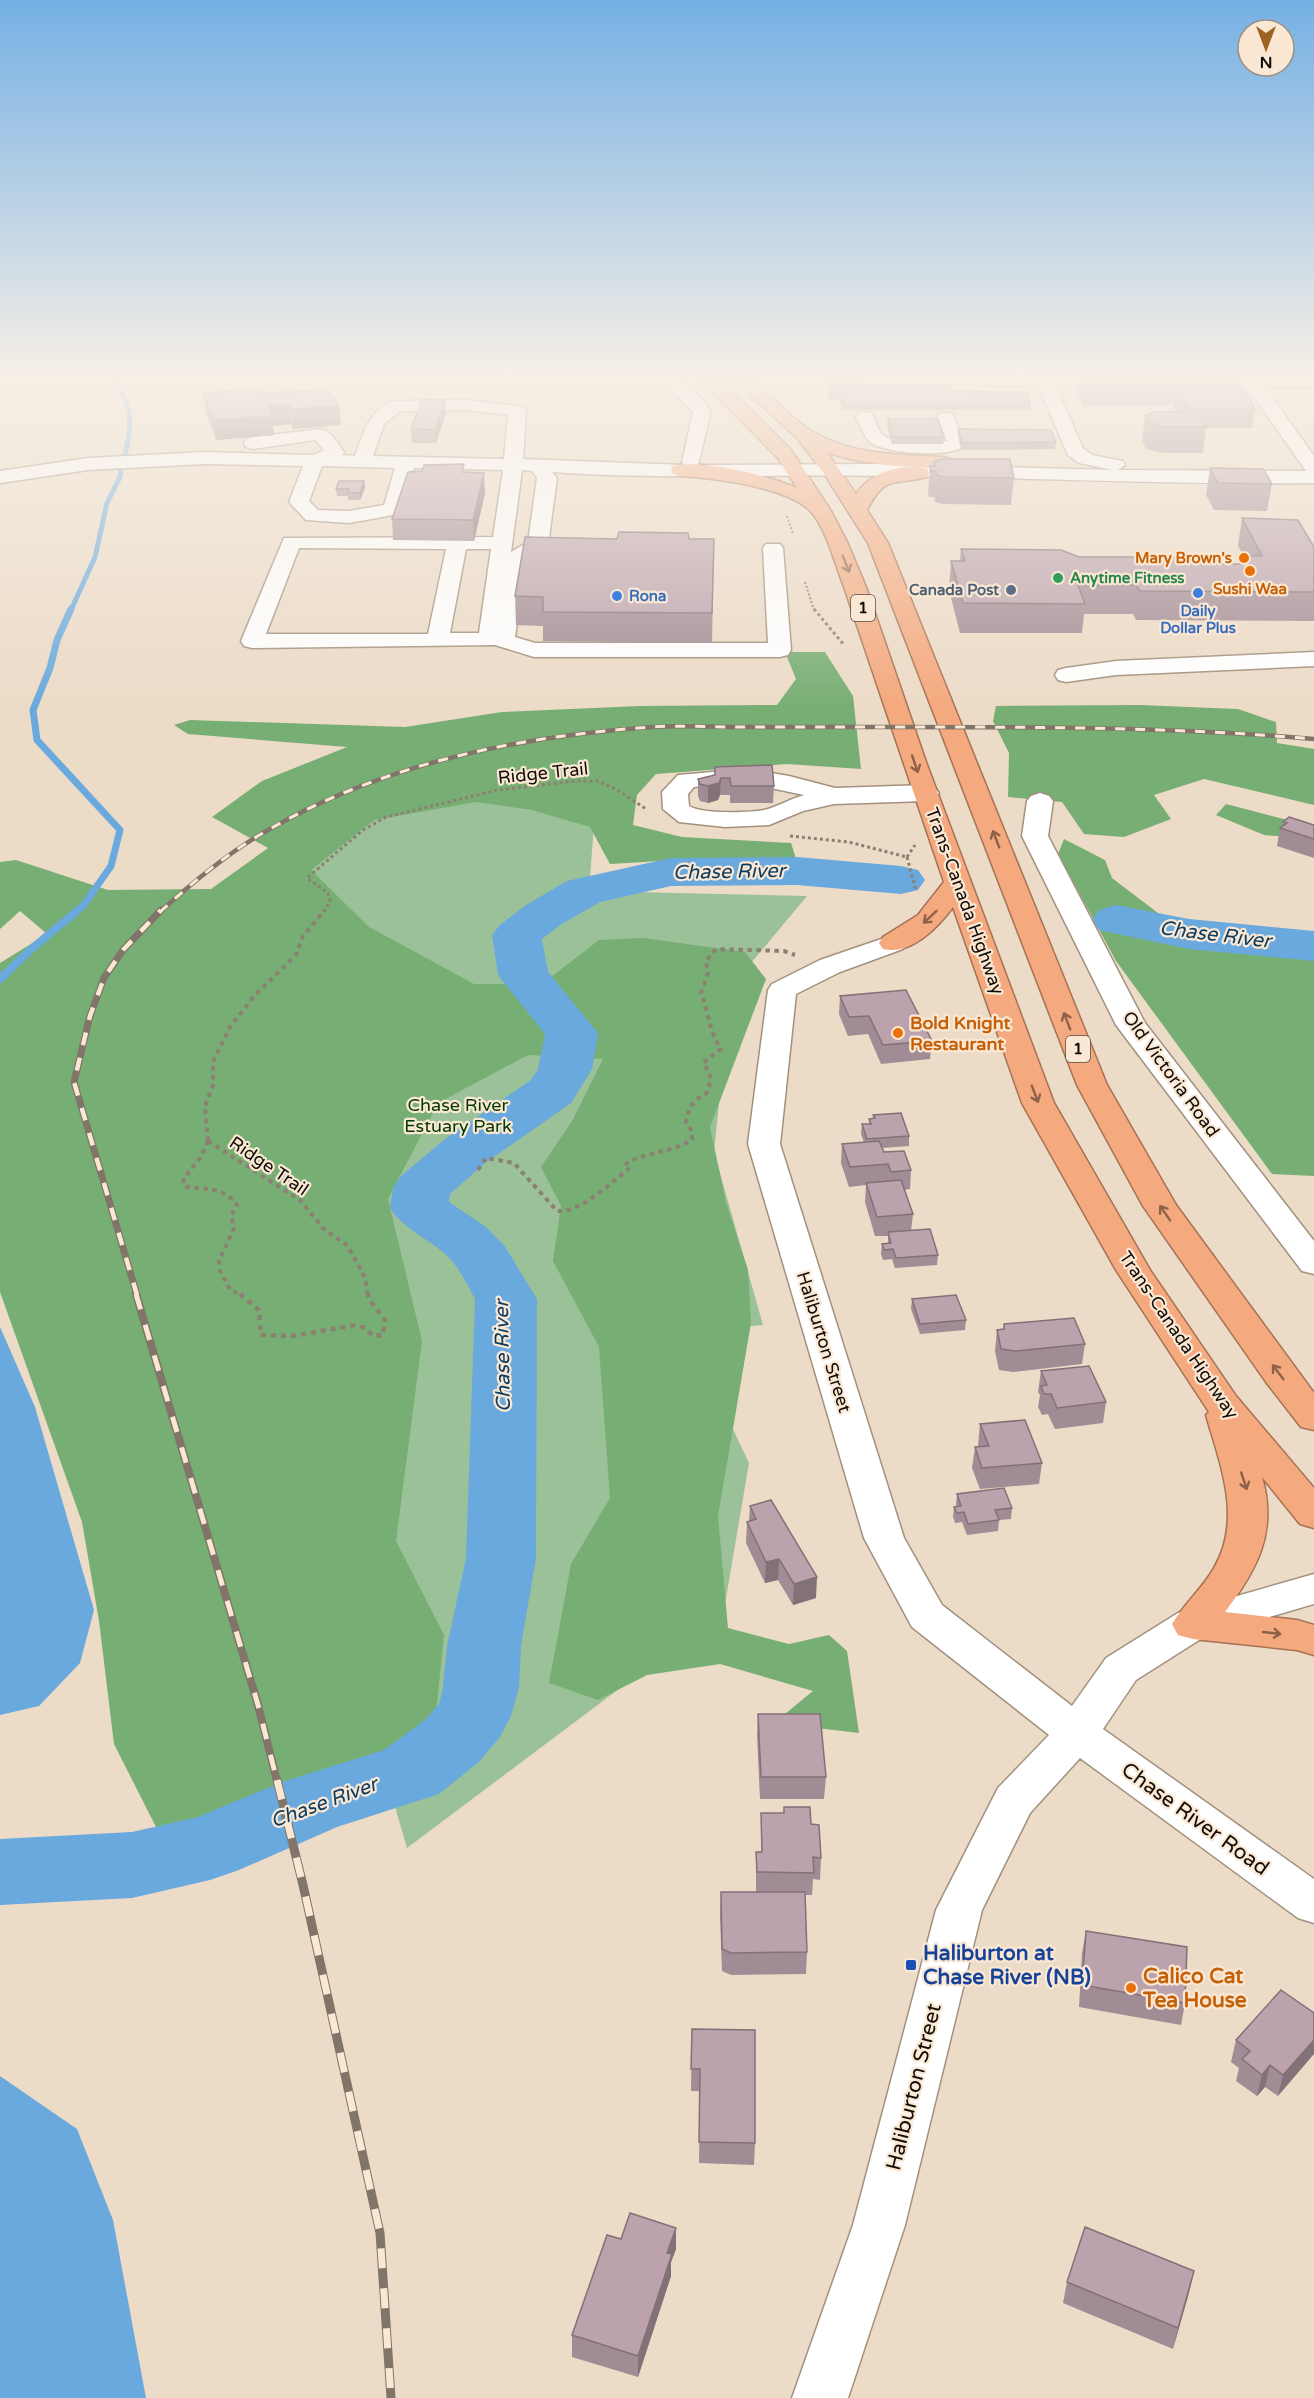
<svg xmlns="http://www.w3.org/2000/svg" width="1314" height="2398" font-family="'Varela Round',sans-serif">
	<rect width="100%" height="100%" fill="#ecdbc7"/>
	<path fill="#9bc198" d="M599 759 589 891 807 896 731 987 714 1152 763 1325 687 1332 749 1463 724 1610 407 1848 241 1274 166 1043 347 824Z"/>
	<path fill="#77ae73" d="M785 652H825L853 696 861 769 787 764 656 774 637 795 633 825 682 837 791 843 797 862 693 859 610 864 590 827 532 810 476 802 374 820 311 870 369 927 474 984H542L599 940 643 938 745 952 766 979 710 1127 726 1202 748 1270 751 1323 718 1516 728 1628 789 1644 829 1635 847 1651 859 1733 774 1723 813 1691 720 1664 647 1675 598 1700 549 1683 571 1564 610 1498 599 1347 553 1261 561 1206 541 1167 572 1121 603 1059 528 1055 438 1103 388 1199 422 1341 396 1541 444 1635 436 1714 349 1776 157 1829 114 1744 99 1621 82 1522 0 1292V963L47 934 20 911 0 929V862L16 860 108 890 211 889 268 848 212 817 262 781 347 747 188 734 174 725 190 720 405 727 502 712 639 706 777 705 796 679Z
		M1140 705 1238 709 1276 722 1277 743 1314 749V805L1204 779 1154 795 1171 819 1124 837 1084 834 1062 802 1008 797 1009 753 993 721 996 706Z
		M1226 804 1314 827V839L1264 835 1216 815Z
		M1064 839 1105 860 1112 878 1175 926 1314 946V1176L1272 1174 1116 961 1058 854Z"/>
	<path fill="#6aa9de" d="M0 1327 35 1407 94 1610 80 1663 39 1706 0 1715Z
		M0 2076 77 2129 113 2220 146 2398H0Z"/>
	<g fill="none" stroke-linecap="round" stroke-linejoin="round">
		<path stroke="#6aa9de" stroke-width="5" d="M111 372C112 383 119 389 124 398 134 418 129 441 123 461
			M71 610 95 557 107 503 120 477 121 467"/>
		<path stroke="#6aa9de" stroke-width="7" d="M71 609 57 640 50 668 33 710 37 740 120 830 111 866 83 906 76 912"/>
		<path stroke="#6aa9de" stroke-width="8" d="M0 979 29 951 78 910"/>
		<path fill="#6aa9de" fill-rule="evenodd" d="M797 857 901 866 918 870 925 880 918 890 901 894 797 885 671 886 600 902 560 925 542 939 548 972 598 1033 592 1069 571 1103 484 1164 450 1194 449 1202 486 1227 504 1245 537 1299 536 1558 521 1646 519 1688 511 1716 500 1737 479 1762 439 1794 337 1827 239 1870 210 1880 132 1898 0 1905V1839L132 1832 198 1817 282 1782 384 1750 425 1720 439 1704 443 1688 447 1646 466 1558 475 1299C466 1282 458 1265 444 1253 425 1237 403 1228 390 1208L393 1188 401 1176 444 1140 531 1080 538 1069 545 1034 498 975 492 935 500 925 526 905 567 881 671 858Z
			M1116 905 1189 919 1314 931V961L1189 949 1099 930 1092 920 1099 910Z"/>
		<defs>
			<path id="minor" d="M651 372H669L699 396 711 412 698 465 882 464 1113 470 1079 463 1068 455 1038 385 871 384 865 383 862 379 865 375 871 374H1034L1033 372H1049L1051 375H1121L1127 376 1130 380 1127 384 1121 385H1055L1083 448 1092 455 1123 461 1125 465 1118 470 1306 471 1247 387 1194 386 1188 385 1185 381 1188 377 1240 376 1238 372H1254L1258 376 1314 377V387H1265L1314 456V483C1170 485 1027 477 883 476 773 474 662 480 552 472L557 478 548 545 525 562 515 637 535 643H768L763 548 766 544H780L783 548 791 650 788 655 780 657H534L495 645 252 648 244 646 241 641 284 538 493 537 503 470 414 468 399 514 349 523 306 520 289 502 303 466 204 464 88 470 0 483V471L88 458 204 452 313 455 324 450 316 440 253 449 246 447 244 443 246 439 253 437 321 429C331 431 338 443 344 452L342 455 355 456C363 433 370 407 396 401L467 400 523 407 526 411 523 459 684 465 682 462 693 412ZM467 410 508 415 504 459 373 456 384 424 400 411ZM322 466 395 468 384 505 349 511 318 510 309 501ZM522 470 532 471 537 478 528 542 511 552ZM299 548 446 549 428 634H266ZM466 549H491L479 633H450Z
				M865 412 871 413C876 420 877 430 883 435 895 445 932 443 947 441L937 417 940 413H952L966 444C955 459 884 454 870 442 863 436 860 425 856 417L859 413Z
				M1314 652V666L1116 675 1066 682 1058 680 1055 675 1058 670 1066 668 1116 661Z
				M747 769 789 776 835 788 926 785 935 788 939 793 935 798 926 801 834 804 803 811 769 825 725 827 679 822 663 809 662 792 678 775ZM747 783 804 795C790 799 777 807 764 810 748 813 701 814 689 806L688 794 694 787Z
				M1040 793 1049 796 1053 801 1048 836 1145 1023 1314 1241V1274L1302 1271 1116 1025 1022 836 1027 801 1031 796Z
				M893 935 903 937 907 943 903 949 840 972 796 994 780 1144 904 1538 942 1605 1072 1706 1106 1658 1178 1613 1314 1574V1604L1207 1635 1136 1680 1103 1729 1314 1879V1923L1298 1918 1080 1758 1030 1813 982 1910 905 2225 848 2398H792L853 2225 936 1910 998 1788 1049 1735 912 1627 864 1538 748 1144 768 990 772 984 820 960Z"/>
			<path id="highway" d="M692 372H711L719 377 791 450 831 511 848 544 866 587 926 762 1054 1103 1150 1270 1236 1396 1314 1488V1528L1300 1524 1262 1477C1278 1532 1257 1570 1225 1612L1297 1620 1314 1625V1655L1297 1650 1193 1639 1178 1635 1172 1624C1184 1604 1203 1588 1214 1568 1243 1519 1220 1464 1206 1415L1209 1412 1116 1270 1022 1103 953 907C938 927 911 956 883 949L879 943 883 937 918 915 944 882 844 587C835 564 828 534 813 514 792 487 712 478 680 476L673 474 671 470 673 466C701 459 770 476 797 488L777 457Z
				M725 372H744C763 388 793 421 813 432 852 455 899 455 943 457L950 459 952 463 950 467 943 469C904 466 864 466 827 452L856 494C871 472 901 463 927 469L929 473 927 477C892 486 886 474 867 510L888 543 1107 1085 1176 1205 1314 1393V1430L1301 1427 1266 1382 1143 1206 1077 1085 868 543 823 472 797 438Z"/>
		</defs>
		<use href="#minor" stroke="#a2917f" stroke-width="3"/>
		<use href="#highway" stroke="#a57254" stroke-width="3"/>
		<path stroke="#8c8072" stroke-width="2" stroke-dasharray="2 2" stroke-linecap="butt" d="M787 516 793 534
			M805 582 814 610"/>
		<path stroke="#8c8072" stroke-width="3" stroke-dasharray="3 3" stroke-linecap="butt" d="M814 609 844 645
			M790 836 849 842 907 857
			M907 857 915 845
			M907 857 916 891
			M324 912 330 901 328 893 307 878 363 830 386 817 498 790 575 781H597L616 789 646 809"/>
		<path stroke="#8c8072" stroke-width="4" stroke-dasharray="4.5 4.5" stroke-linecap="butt" d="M208 1141 301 1201 323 1228 348 1246 365 1278 368 1295
			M208 1141 201 1157 184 1178 183 1184 187 1187C206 1189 225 1188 237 1205L231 1216 234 1228 219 1261 220 1271 231 1291 243 1295
			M208 1141 205 1106 213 1085V1062L230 1027 255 995 296 955 303 936 325 910
			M478 1170 486 1158 514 1163 557 1211C580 1213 610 1184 628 1169L624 1165C645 1151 671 1154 692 1139V1131L686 1123C688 1109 692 1100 706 1094 712 1081 712 1074 703 1063L721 1049C709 1032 709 1013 701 993L708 973 706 961 716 949 784 951 795 955"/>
		<path stroke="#8c8072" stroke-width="4.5" stroke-dasharray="5 5" stroke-linecap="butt" d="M240 1294 259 1310 261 1335 292 1336 356 1325 365 1328 373 1336 383 1335 385 1320 369 1299 368 1294"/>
		<use href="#minor" fill="#fff" fill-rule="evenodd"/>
		<use href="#highway" fill="#f4a97e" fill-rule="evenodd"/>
		<defs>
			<path id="rail-far3" d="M160 912C194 881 230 851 270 829 385 763 521 736 652 727 679 725 708 727 736 727 790 727 844 727 899 727 1037 727 1176 727 1314 739"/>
			<path id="rail-far2" d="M137 1295 74 1082 90 1016 104 978 123 950 161 910"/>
			<path id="rail-far1" d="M136 1294 258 1705 277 1781"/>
			<path id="rail" d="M277 1780 303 1885 380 2233 391 2398"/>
		</defs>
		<use href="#rail-far3" stroke="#807568" stroke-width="4.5"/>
		<use href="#rail-far2" stroke="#807568" stroke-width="7"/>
		<use href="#rail-far1" stroke="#807568" stroke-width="8"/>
		<use href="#rail" stroke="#807568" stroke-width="9"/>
		<use href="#rail-far3" stroke="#fae8d4" stroke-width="3" stroke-dasharray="10" stroke-linecap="butt"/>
		<use href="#rail-far2" stroke="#fae8d4" stroke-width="4.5" stroke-dasharray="13" stroke-linecap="butt"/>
		<use href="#rail-far1" stroke="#fae8d4" stroke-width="5" stroke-dasharray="16" stroke-linecap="butt"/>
		<use href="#rail" stroke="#fae8d4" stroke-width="7" stroke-dasharray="20" stroke-linecap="butt"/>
	</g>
	<path fill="#a18b94" d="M1065 372H1189V373H1164L1255 409 1252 428H1206L1203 453H1163L1146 449 1142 441 1145 416 1176 412 1172 404H1169V406L1083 405 1076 390 1078 373H1066Z
		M828 384 949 391 1030 403V410H842L840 400H829L828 391Z
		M203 393H262L331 398 341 425 293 429 291 424 273 426 274 435 216 440 206 413Z
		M446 413 436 443H412L411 429Z
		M888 419 944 437 943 444H892L887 426Z
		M958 429 1056 442 1055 449 961 450 958 436Z
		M934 462 1014 478 1011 505 943 504 935 502 934 497H929L928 493 930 466H934Z
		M1210 468 1272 484 1267 511 1214 510 1206 495Z
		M464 472 485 493 474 541 393 540 392 519Z
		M364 481 365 488 360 500H348V496H337L336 489Z
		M1242 518 1314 547V621L1136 620 1133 614H1084L1082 633H960L949 590 951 561H960L961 549 1202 564H1239L1240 559 1244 557 1238 546Z
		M689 539H714L712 643 543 641V626L516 625 515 596Z
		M715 775 774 786 773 803H730V795H720L718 800 708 803 700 801 698 796V779Z
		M1283 822 1314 825V858L1277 846 1280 828 1283 826Z
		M840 996 932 1041 930 1059 881 1064 868 1034 848 1036 839 1014Z
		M873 1115 909 1136V1146L882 1148 884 1152 911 1170 910 1189 904 1190 913 1214 911 1231 938 1255 937 1265 895 1268 892 1259 883 1260 881 1254 882 1244 888 1243V1236H875L865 1202 866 1185 849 1187 841 1163 842 1144 864 1142 861 1134 862 1124H869V1119L873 1118Z
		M912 1299 966 1320 965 1330 920 1334 911 1309Z
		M1004 1324 1085 1344 1082 1364 1013 1372 999 1370 995 1351 997 1330 1004 1329Z
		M1041 1371 1106 1402 1103 1423 1055 1429 1048 1414 1042 1415 1038 1407 1040 1395 1038 1392Z
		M980 1424 1042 1463 1039 1484 980 1489 972 1468 975 1447H979L978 1445Z
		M957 1494 1012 1508 1011 1519 999 1520 998 1531 967 1535 962 1522 955 1523 953 1517 954 1507H956V1504Z
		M750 1506 816 1598 793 1605 778 1580 765 1583 746 1543 747 1522 749 1521Z
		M758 1714 826 1777 824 1799H760L757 1735Z
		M784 1807 811 1824 821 1858 820 1880 813 1879 812 1895H805L807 1952 806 1974 731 1975 722 1971 720 1914 721 1892H756V1852H761V1813H783Z
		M1086 1931 1185 2003 1181 2025 1079 2007 1082 1953Z
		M1314 2013 1278 2096 1265 2087 1257 2096 1236 2081 1239 2068 1231 2062 1236 2040Z
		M692 2029 755 2143 754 2165 699 2163 700 2091H691Z
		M621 2239 676 2249 671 2262V2276L638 2377 572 2357V2335Z
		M1194 2271 1173 2349 1063 2303 1067 2282Z"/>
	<path fill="#837178" d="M445 400 446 413 436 443 435 430Z
		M289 405 291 424 273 426 274 435 216 440 213 420 269 406Z
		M339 406 341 425 293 429 291 409Z
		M484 473 485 493 474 541 473 520Z
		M364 481 365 488 360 500V493Z
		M721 778 720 795 718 800 708 803V786Z
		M779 1559 778 1580 765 1583 766 1562Z
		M817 1577 816 1598 793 1605 794 1584Z
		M1314 2040V2054L1278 2096 1283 2075Z
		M1270 2065 1265 2087 1257 2096 1262 2075Z
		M676 2228V2249L671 2262V2276L638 2377V2356L667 2253Z
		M1194 2271 1189 2293 1173 2349 1178 2328Z"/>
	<path fill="#bba2ac" stroke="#837178" stroke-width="1.5" d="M1079 372H1163L1164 374 1234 373 1255 409 1187 408 1175 385H1170L1171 387 1085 386Z
		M828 384H947L949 391 1026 392 1030 403H842L840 394H830Z
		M257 389 262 393 328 390 331 398H335L339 406 291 409 289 405 269 406 272 416 213 420 203 393Z
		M422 399 445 400 435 430 411 429Z
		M1155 412H1198L1206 427H1167L1149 423 1145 416Z
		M888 419H938L944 437H892Z
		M958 429 1051 430 1056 442 962 443Z
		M941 459H1010L1014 478 945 477 937 475 936 471H931L930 466H935L934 462Z
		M464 464 462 472 484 473 473 520 392 519 408 472 422 471 424 465Z
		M1210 468 1263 469 1272 484 1218 483Z
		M339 481H364L360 493H348L349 489H336Z
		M1242 518 1298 520 1314 547V592L1140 591 1136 585H1078L1085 604 963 603 951 561H965L961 549 1061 550 1079 557H1178L1202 564H1243L1240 559 1247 556H1262Z
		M619 532 688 533 689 539H714L712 613 543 612V597L515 596 525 537 617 539Z
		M772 765 774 786H731L730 778H721L719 783 708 786 700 784 698 779 715 775V767Z
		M1289 817 1314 825V839L1280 828 1287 823 1283 822Z
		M906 990 932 1041 883 1045 869 1016 849 1017 840 996Z
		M901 1113 909 1136 867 1139 862 1124H871L869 1119 875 1118 873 1115Z
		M879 1141 884 1152 904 1151 911 1170 891 1172 888 1164 850 1167 842 1144Z
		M901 1180 913 1214 877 1217 866 1183Z
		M930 1229 938 1255 896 1258 893 1249 884 1250 882 1244 891 1243 888 1232Z
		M956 1295 966 1320 920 1324 912 1299Z
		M1074 1318 1085 1344 1015 1351 1001 1349 997 1330 1004 1329V1324Z
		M1089 1366 1106 1402 1057 1408 1051 1394H1044L1041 1386 1047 1385 1041 1371Z
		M1025 1420 1042 1463 982 1468 975 1447 989 1446 980 1424Z
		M1004 1488 1012 1508 995 1510 999 1520 968 1524 964 1512 957 1513 954 1507 961 1506 957 1494Z
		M771 1500 817 1577 794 1584 779 1559 766 1562 747 1522 756 1519 750 1506Z
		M758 1714H820L826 1777H761Z
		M784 1807H810L811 1824 819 1825 821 1858 813 1857 814 1873 757 1872 756 1852H762L761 1813H784Z
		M721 1892H805L807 1952 731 1953 722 1949Z
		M1086 1931 1187 1947 1185 2003 1082 1985Z
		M1281 1990 1314 2013V2040L1283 2075 1270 2065 1262 2075 1242 2059 1250 2051 1236 2040Z
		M692 2029 755 2030V2143L699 2142 700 2069H691Z
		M630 2213 676 2228 667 2253 672 2254 638 2356 572 2335 607 2235 621 2239Z
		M1085 2227 1194 2271 1178 2328 1067 2282Z"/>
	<defs><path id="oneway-shaft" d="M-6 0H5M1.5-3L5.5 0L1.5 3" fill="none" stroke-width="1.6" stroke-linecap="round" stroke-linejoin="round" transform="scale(1.5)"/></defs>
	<g stroke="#8e6248">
		<use href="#oneway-shaft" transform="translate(846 564) rotate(68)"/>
		<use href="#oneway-shaft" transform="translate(915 764) rotate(71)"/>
		<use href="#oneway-shaft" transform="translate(996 839) rotate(-111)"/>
		<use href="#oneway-shaft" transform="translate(930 917) rotate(137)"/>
		<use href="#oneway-shaft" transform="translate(1067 1021) rotate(-111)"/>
		<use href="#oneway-shaft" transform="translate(1035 1094) rotate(69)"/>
		<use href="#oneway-shaft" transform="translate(1165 1213) rotate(-125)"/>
		<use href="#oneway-shaft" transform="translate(1278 1372) rotate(-127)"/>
		<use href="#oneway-shaft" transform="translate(1244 1481) rotate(72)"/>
		<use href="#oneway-shaft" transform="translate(1272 1633) rotate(6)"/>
	</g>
	<linearGradient id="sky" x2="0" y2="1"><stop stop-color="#75b0e4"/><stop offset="0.53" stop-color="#f6efe6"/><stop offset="1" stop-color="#f6efe6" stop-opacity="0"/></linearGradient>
	<rect width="1314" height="707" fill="url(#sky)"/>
	<g fill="#e8710a" stroke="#fae8d4" stroke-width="2">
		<circle cx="1244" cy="558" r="6"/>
		<circle cx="1250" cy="571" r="6"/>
		<circle cx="898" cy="1033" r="6"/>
		<circle cx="1131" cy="1988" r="6"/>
	</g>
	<circle fill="#2e9e5b" stroke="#fae8d4" stroke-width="2" cx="1058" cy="578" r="6"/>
	<circle fill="#5c6f8a" stroke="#fae8d4" stroke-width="2" cx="1011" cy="590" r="6"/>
	<g fill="#3f7fe0" stroke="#fae8d4" stroke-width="2">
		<circle cx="1198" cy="593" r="6"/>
		<circle cx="617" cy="596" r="6"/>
	</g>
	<rect fill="#1a4fb4" stroke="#fae8d4" stroke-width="2" x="905" y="1959" width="12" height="12" rx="3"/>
	<g text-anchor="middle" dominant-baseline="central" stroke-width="4.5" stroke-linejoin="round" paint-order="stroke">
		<g font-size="15" font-weight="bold" fill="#c56008" stroke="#fae8d4" text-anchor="end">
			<text x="1232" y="558">Mary Brown's</text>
			<text x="1250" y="589" text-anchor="middle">Sushi Waa</text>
		</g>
		<g font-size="15" font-weight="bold" fill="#27864d" stroke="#fae8d4" text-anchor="start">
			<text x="1070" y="578">Anytime Fitness</text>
		</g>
		<g font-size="15" font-weight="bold" fill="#4e5e75" stroke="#fae8d4" text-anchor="end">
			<text x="999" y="590">Canada Post</text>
		</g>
		<g font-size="15" font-weight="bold" fill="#366cbe" stroke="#fae8d4" text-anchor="start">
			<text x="629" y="596">Rona</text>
			<text x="1198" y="611" text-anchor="middle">Daily<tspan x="1198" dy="17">Dollar Plus</tspan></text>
		</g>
		<g fill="#fae8d4" stroke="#584e44" stroke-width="1.5">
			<rect x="851" y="595" width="24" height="26" rx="4.5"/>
			<rect x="1066" y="1036" width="24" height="26" rx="4.5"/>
		</g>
		<g font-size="16" font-weight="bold" fill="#120c06">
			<text x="863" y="608">1</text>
			<text x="1078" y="1049">1</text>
		</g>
		<g font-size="18" fill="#120c06" stroke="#fae8d4">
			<text transform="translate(543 773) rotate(-6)">Ridge Trail</text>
			<text transform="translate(965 901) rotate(70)">Trans-Canada Highway</text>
			<text transform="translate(1171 1074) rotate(54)">Old Victoria Road</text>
			<text transform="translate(269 1166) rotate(34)">Ridge Trail</text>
			<text transform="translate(1179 1335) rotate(56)">Trans-Canada Highway</text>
			<text transform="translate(824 1342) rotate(73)">Haliburton Street</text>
		</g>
		<g font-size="18" font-weight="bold" fill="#c56008" stroke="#fae8d4" text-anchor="start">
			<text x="910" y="1023">Bold Knight<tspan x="910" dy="21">Restaurant</tspan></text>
		</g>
		<g font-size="18" fill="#003a00" stroke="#fae8d4">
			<text x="458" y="1105">Chase River<tspan x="458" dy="21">Estuary Park</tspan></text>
		</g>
		<g font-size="20" font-style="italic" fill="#0c3c60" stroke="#fae8d4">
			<text transform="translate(729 872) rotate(-1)">Chase River</text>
			<text transform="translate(1215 935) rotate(7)">Chase River</text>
			<text transform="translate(503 1356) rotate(-91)">Chase River</text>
			<text transform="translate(324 1803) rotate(-20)">Chase River</text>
		</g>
		<g font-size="21" fill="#120c06" stroke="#fae8d4">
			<text transform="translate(1195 1819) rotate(36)">Chase River Road</text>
			<text transform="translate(914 2087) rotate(-76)">Haliburton Street</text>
		</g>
		<g font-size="21" font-weight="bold" fill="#164399" stroke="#fae8d4" text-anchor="start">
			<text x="923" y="1953">Haliburton at<tspan x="923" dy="24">Chase River (NB)</tspan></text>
		</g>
		<g font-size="21" font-weight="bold" fill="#c56008" stroke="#fae8d4" text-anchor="start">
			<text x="1143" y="1976">Calico Cat<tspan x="1143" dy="24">Tea House</tspan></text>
		</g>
	</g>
	<g transform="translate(1266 48) rotate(180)"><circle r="28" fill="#fae8d4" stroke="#9d9082" stroke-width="1.5"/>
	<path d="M0-4.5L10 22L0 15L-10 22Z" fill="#9e6323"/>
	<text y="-9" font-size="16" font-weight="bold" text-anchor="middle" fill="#120c06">N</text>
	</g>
</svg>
